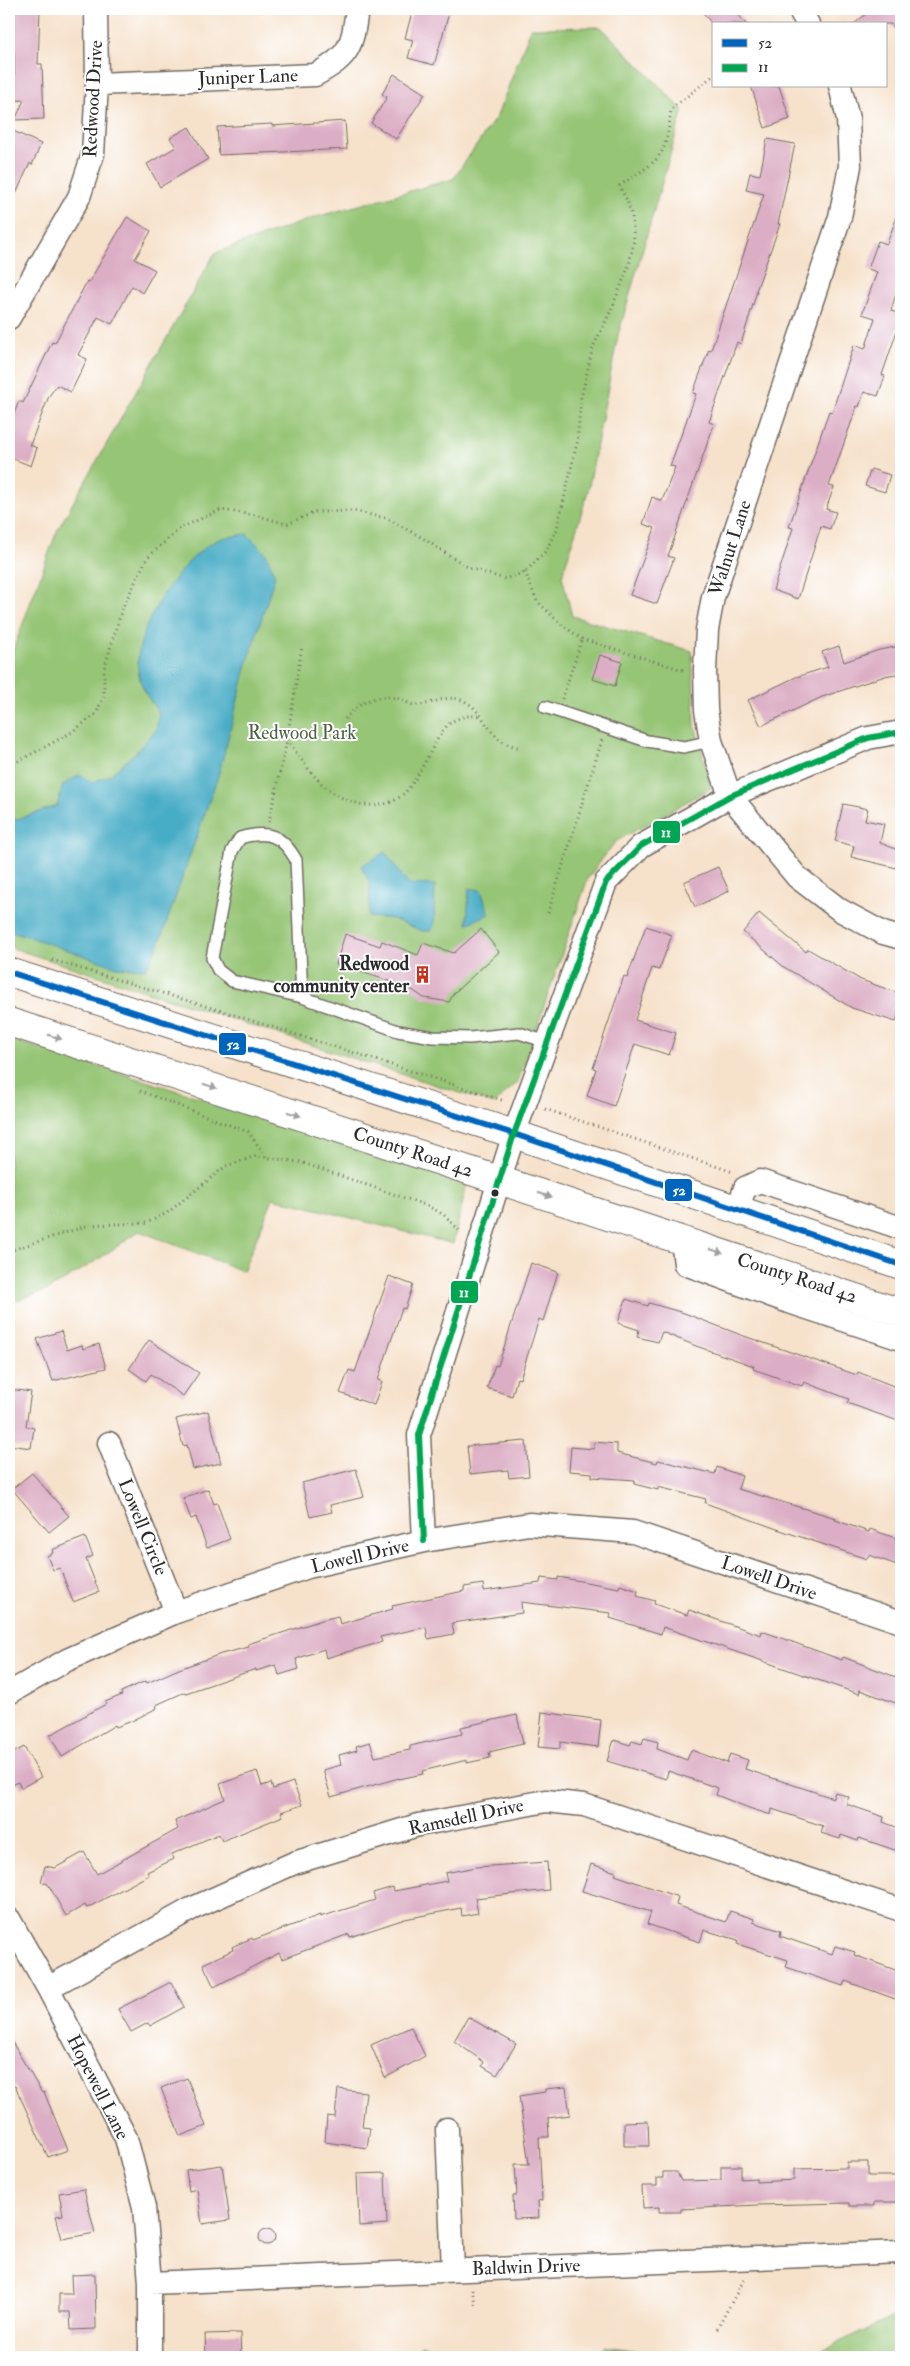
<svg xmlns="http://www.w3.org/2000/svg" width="910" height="2366" font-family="'IM FELL Double Pica',serif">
	<rect width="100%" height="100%" fill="#fff"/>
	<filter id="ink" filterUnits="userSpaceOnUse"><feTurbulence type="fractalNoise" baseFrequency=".02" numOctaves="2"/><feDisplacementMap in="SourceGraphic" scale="10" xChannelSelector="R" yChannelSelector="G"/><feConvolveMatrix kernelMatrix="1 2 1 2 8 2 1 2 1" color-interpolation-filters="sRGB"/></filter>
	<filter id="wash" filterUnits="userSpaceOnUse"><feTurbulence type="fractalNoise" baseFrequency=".0096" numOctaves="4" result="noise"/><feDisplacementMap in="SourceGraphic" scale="20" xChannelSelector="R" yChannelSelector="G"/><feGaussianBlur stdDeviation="1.12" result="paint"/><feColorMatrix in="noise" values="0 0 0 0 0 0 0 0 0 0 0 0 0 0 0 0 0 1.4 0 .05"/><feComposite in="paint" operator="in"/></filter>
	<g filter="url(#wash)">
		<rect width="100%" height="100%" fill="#f6e1ca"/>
		<path fill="#95c574" stroke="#607850" d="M601 27 683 110 618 335 588 491 562 576 572 616 692 651 695 725 711 788 615 842 588 878 518 1082 494 1104 9 947V661L57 531 215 253 316 217 453 179 497 116 531 28Z
			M9 1039 468 1180 453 1244 273 1198 243 1271 139 1231 96 1261 48 1290 9 1303Z
			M901 2314V2357H806Z
			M421 2345 467 2357H418Z
			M604 2346 681 2357H594Z"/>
		<path fill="#47acc6" stroke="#396c78" d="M247 534 266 553 275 576 246 668 219 773 159 944 146 969 117 967 9 930V818L14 820 57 806 63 785 79 775 93 782 110 775 134 754 156 730 159 713C148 698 140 687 138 669 134 628 181 558 217 540 225 536 237 536 247 534Z
			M385 852 408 884 435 885 434 926 431 931H422L393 919 369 917 370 883 361 866Z
			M469 888 481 890 489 914 467 924Z"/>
		<g id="blocks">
			<path fill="#dcaec5" d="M12 9H40L38 64H42L44 119 15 120 24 100 9 101V86H15L14 52H9V27H11Z
				M413 9H435L449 13 434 65 408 58 413 40 405 38Z
				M700 9H734L746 24H712Z
				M872 9H901V36L891 24H854Z
				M394 74 425 94 396 139 371 123 387 97 382 94Z
				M751 86H779L790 119 765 128Z
				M345 121 347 149 219 155 217 127 272 124V126Z
				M189 127 208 159 160 187 147 164 176 147 170 138Z
				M9 129 41 144 32 165 30 163 9 209Z
				M767 139 795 144 778 224H780L756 291H757L741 344 737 342 709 422 714 424 668 556 674 558 657 604 630 595 655 528 643 524 652 497 662 501 675 467 670 466 696 394 693 393 709 349 711 350 764 194 746 190 750 173 760 175Z
				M899 210 901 211V276L891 311 901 314V319L882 375 885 376 878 396 864 392 859 407 857 406 829 486 834 487 826 509 836 512 830 529 821 526 798 599 773 590 793 528 789 527 829 411 832 412 854 345 865 349 875 318 862 314 877 272 868 269 878 241 887 244Z
				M127 217 151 231 135 259 155 270 142 293 132 286 112 324 98 317 78 355 87 359 71 392 57 385 49 396 30 445 37 448 31 466 9 457V427L19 401 23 403 52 342 55 343 87 281 89 282Z
				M871 469 890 475 885 492 865 486Z
				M839 646 844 662 879 650 901 646V673L885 676 822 697 761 726 748 700 796 677 828 667 822 652Z
				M600 655 622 662 615 686 592 679Z
				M843 804 868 809 865 820 884 824 880 843 901 851V869L851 857 854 846 835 841Z
				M718 867 729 891 695 907 684 882Z
				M759 913 806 952 808 949 861 980 901 994V1007L896 1022 852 1008 784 967 743 932Z
				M646 926 672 935 659 970 652 968 635 1020 676 1033 669 1055 635 1044 614 1106 587 1096 596 1069 593 1068 624 976 627 978Z
				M481 929 499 952 454 993 449 1002 424 998 408 987 336 964 345 934 380 946 382 941 418 955 423 943 454 953Z
				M531 1263 558 1272 543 1321 539 1319 520 1379 517 1378 512 1396 487 1388 495 1365 498 1366Z
				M389 1276 413 1285 405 1309 402 1308 378 1380 382 1382 374 1405 340 1393 349 1370 355 1372Z
				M626 1299 648 1306 649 1303 684 1313 741 1335 857 1375 858 1372 901 1389V1422L847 1403 849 1399 804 1382 802 1386 753 1369 754 1366 696 1346 662 1332 658 1342 637 1337 639 1330 618 1323Z
				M61 1331 67 1350 82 1345 83 1349 99 1344 106 1368 53 1381 37 1339Z
				M149 1340 199 1373 183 1396 151 1374 146 1381 129 1369Z
				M9 1389 31 1392 26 1426 34 1428 31 1448 9 1445Z
				M208 1411 221 1463 193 1469 187 1445 183 1446 176 1419Z
				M526 1441 529 1476 509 1478 508 1470 470 1474 467 1446Z
				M594 1442 617 1444V1453L657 1463 658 1460 715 1474 717 1467 742 1476 738 1489 836 1518 835 1520 869 1532 870 1529 901 1540V1554L897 1565 869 1555 867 1559 777 1529 705 1503 706 1499 658 1487V1490L634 1484 635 1480 592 1477V1473L569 1471 571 1447 594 1449Z
				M356 1469 364 1497 330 1505 332 1512 310 1517 302 1483Z
				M32 1473 69 1516 49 1532 12 1489Z
				M208 1489 214 1504 217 1503 230 1539 207 1548 196 1517 191 1519 183 1498Z
				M85 1537 93 1556 86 1559 99 1592 73 1602 60 1568 53 1570 47 1556 53 1553 52 1550Z
				M558 1577 619 1588 620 1585 638 1591 637 1596 655 1601 654 1604 687 1615 689 1610 761 1635 762 1631 842 1660 843 1657 901 1679V1705L860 1690 859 1694 663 1627 661 1634 610 1618 611 1613 521 1602 522 1613 452 1623 454 1634 428 1639 426 1627 380 1637 382 1642 326 1658 324 1649 296 1659 299 1669 279 1675 276 1665 256 1671V1669L186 1693 185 1692 156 1705 157 1708 132 1721 116 1727 115 1725 62 1757 50 1735 106 1704 105 1702 122 1695 121 1692 146 1681 147 1683 179 1669 221 1654 249 1647 248 1644 322 1620 338 1616 340 1624 393 1609 392 1606 464 1591V1587L483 1584 484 1591 540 1583 541 1578 558 1580Z
				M542 1712 601 1720 598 1747 560 1742V1749L538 1747Z
				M517 1715 523 1744 489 1752 490 1758 467 1763V1760L422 1771 423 1774 399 1779V1778L331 1797 323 1770 341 1765 339 1755 357 1750 356 1746 370 1742 375 1757 410 1750V1746L462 1734 461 1727Z
				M644 1738 658 1742 657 1749 687 1760 691 1750 727 1763 730 1754 748 1760 745 1769 833 1798 835 1792 849 1797 846 1804 884 1817 883 1822 901 1829V1852L859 1838 858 1841 841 1835 840 1839 821 1833 823 1826 772 1809 771 1815 749 1808 716 1795 718 1788 668 1771 666 1779 607 1761 614 1740 630 1745 632 1741 642 1744Z
				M24 1747 41 1777 21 1788 18 1782 9 1787V1755Z
				M257 1771 262 1786 271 1783 273 1789 293 1782 302 1805 281 1812 283 1816 222 1841 219 1834 172 1854 174 1859 147 1872 149 1875 87 1908 85 1905 66 1916 48 1884 41 1882 45 1866 55 1868 84 1852 97 1874 178 1829 175 1821 225 1799 220 1784Z
				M547 1862 549 1890 475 1898 478 1913 462 1916 461 1908 405 1919 350 1937 349 1934 282 1959 279 1953 214 1987 203 1964 233 1950 232 1947 252 1938 253 1940 320 1915V1917L375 1900 373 1893 393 1887 394 1891 447 1881 445 1873 476 1867Z
				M591 1864 616 1872 615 1875 678 1897 676 1905 726 1922 730 1911 754 1919 753 1922 781 1931 780 1936 832 1954 835 1946 855 1952 854 1955 901 1972V2001L845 1981 843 1986 786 1967 788 1960 737 1944 738 1940 704 1930 700 1942 647 1924 651 1912 582 1891Z
				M171 1982 184 2007 150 2026 148 2023 131 2032 118 2009Z
				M468 2017 516 2044 497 2075 482 2066 484 2062 454 2041Z
				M411 2027 425 2056 385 2078 371 2045Z
				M9 2037 42 2093 44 2092 68 2150 48 2157 15 2086 9 2090Z
				M187 2078 206 2126 180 2136 161 2088Z
				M566 2087 570 2115 548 2118 549 2137H539L542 2200 538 2201 539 2218 514 2219 513 2195H517L515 2164H529L519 2096 545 2092V2089Z
				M338 2089 366 2092 362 2127 370 2128 367 2148 325 2142 327 2116 335 2117Z
				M648 2121 649 2146H624V2122Z
				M847 2162H868V2176H901V2202H874V2206H849V2203L757 2205 681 2209V2212H659V2207L643 2208 642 2186H657V2178H663V2172H677L681 2181 721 2180V2166H741V2179L756 2178V2182L794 2180V2169L847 2168Z
				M222 2165 230 2220 202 2224 197 2189 189 2191 186 2170Z
				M385 2173 387 2224 359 2226 357 2174Z
				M84 2189 95 2233 62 2239 56 2216 63 2215 59 2193Z
				M259 2237a8 8 0 1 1 16 0a8 8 0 1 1-16 0Z
				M95 2274 96 2329 71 2330 70 2312H59V2294H72L71 2275Z
				M240 2333 241 2357 206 2356 205 2334Z"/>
		</g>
	</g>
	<g filter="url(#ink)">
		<use href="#blocks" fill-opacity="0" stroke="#726b63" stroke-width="1"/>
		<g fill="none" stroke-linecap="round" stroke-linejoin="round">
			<defs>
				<path id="lane" d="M545 707 647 741 684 747 711 741
					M302 997 232 981 218 970 212 958 232 851 240 838C268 830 282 835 296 860L302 997 398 1031 433 1037 470 1038 519 1033 547 1042"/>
				<path id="street" d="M799 9 808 24
					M97 84 315 75C350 56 352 47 357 9
					M840 86 848 119 850 166 840 217 713 597 707 630 705 670 706 710 711 741 730 796 797 877 840 910 883 933 901 938
					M9 318 79 197 93 154 97 84 96 9
					M737 1210 745 1188 760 1181 901 1228
					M682 1240 685 1264 789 1302 901 1339
					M109 1443 176 1612
					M424 1541 419 1435 514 1134 606 882 641 846 730 796 868 738 901 732
					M9 1693 67 1660 176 1612 308 1567 424 1541 529 1524 633 1532 901 1622
					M9 1919 48 1988 126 2138 144 2207 150 2283V2357
					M48 1988 191 1909 294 1863 418 1825 546 1801 584 1805 901 1910
					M447 2129 453 2270
					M150 2283 901 2252"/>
				<path id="highway" d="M9 972 514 1134 901 1265
					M9 1022 499 1180 901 1313"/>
			</defs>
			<use href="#lane" stroke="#726b63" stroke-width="14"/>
			<use href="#street" stroke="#726b63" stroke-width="25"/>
			<use href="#highway" stroke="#726b63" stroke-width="30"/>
			<path stroke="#726b63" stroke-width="3" stroke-dasharray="1 4" stroke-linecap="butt" d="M525 572 537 601 562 625 582 639 686 671
				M562 699 582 639
				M345 719C359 703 373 694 396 698 403 699 410 706 417 705 434 705 448 692 466 702 482 711 487 731 502 741 507 745 515 746 520 748
				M287 740C300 757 312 777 329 790 353 807 388 814 408 789 421 774 437 734 449 724 459 716 469 715 481 716
				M9 766 69 734 96 714 104 696V669L122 609 147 558 180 528 221 510 255 515 287 524 315 512 353 511 386 518 421 537 469 568 505 579 525 572 545 552 557 529 577 443 581 398 593 347 612 308 629 265 634 240 632 217 627 200 619 186C659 159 666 161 671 109L714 75
				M269 822 287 740 302 646
				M548 913 602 740
				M52 960 222 1011 505 1101
				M140 1091 248 1132 266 1157
				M545 1109 733 1172
				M9 1251 89 1225 146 1223 167 1213 226 1166 256 1156 300 1162 428 1206 444 1215 459 1230
				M472 2289 476 2308
				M717 2329 745 2278"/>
			<use href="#lane" stroke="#fff" stroke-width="11"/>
			<use href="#street" stroke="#fff" stroke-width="22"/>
			<use href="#highway" stroke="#fff" stroke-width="28"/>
			<defs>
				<path id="bus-1" d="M9 972 514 1134 901 1265"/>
				<path id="bus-2" d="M424 1541 419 1435 514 1134 606 882 641 846 730 796 868 738 901 732"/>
			</defs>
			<use href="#bus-1" stroke="#fff" stroke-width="10"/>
			<use href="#bus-2" stroke="#fff" stroke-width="10"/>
			<use href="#bus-1" stroke="#0065bd" stroke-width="6"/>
			<use href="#bus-2" stroke="#00a651" stroke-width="6"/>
		</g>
		<defs><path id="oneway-solid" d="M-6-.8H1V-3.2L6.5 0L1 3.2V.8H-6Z" transform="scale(1.25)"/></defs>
		<g fill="#a0a0a0">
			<use href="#oneway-solid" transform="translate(55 1037) rotate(18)"/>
			<use href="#oneway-solid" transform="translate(210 1086) rotate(18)"/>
			<use href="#oneway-solid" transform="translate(294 1114) rotate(18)"/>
			<use href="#oneway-solid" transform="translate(545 1195) rotate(18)"/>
			<use href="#oneway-solid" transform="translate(716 1251) rotate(18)"/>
		</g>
	</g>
	<defs>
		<symbol id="building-bare" viewBox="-9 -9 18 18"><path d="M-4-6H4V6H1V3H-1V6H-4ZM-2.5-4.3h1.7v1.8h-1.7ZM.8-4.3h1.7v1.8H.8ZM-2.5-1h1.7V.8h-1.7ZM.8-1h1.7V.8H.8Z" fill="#c8321e" stroke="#fff" stroke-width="2.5" paint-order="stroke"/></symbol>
	</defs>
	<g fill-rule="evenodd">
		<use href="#building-bare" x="410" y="962" width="25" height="25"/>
	</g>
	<circle fill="#2b2b2b" stroke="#fff" stroke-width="2" cx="495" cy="1193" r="4.5"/>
	<g text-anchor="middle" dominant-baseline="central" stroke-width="4" stroke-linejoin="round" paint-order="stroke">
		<g font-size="19" fill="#2b2b2b" stroke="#fff">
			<text transform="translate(248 77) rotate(-2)">Juniper Lane</text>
			<text transform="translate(93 99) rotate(-87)">Redwood Drive</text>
			<text transform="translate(730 548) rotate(-72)">Walnut Lane</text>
			<text transform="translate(413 1152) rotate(18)">County Road 42</text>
			<text transform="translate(797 1278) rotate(18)">County Road 42</text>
			<text transform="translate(143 1527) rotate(68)">Lowell Circle</text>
			<text transform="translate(360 1556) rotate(-13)">Lowell Drive</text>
			<text transform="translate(769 1578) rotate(19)">Lowell Drive</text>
			<text transform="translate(466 1817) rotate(-12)">Ramsdell Drive</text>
			<text transform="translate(98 2087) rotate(63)">Hopewell Lane</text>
			<text transform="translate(526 2267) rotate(-2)">Baldwin Drive</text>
		</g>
		<g font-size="19" fill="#506145" stroke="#fff">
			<text x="302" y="733">Redwood Park</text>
		</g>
		<g font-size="19" font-weight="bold" fill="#2b2b2b" stroke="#fff" text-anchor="end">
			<text x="409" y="964">Redwood<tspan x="409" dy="22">community center</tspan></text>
		</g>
	</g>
	<g stroke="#fff" stroke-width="2">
		<rect x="652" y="820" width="29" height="24" rx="5" fill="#00a651"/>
		<rect x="218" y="1032" width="29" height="24" rx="5" fill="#0065bd"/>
		<rect x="664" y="1178" width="29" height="24" rx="5" fill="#0065bd"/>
		<rect x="450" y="1280" width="29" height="24" rx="5" fill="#00a651"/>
	</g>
	<g font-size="14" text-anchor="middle" font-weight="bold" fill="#fff">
		<text x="666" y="837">11</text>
		<text x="233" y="1049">52</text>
		<text x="679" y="1195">52</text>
		<text x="464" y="1297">11</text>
	</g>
	<rect width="910" height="2366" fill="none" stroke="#fff" stroke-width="30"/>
	<rect x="712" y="22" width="175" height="65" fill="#ffffff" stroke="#aaaaaa"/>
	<rect x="722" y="39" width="25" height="8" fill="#0065bd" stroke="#aaaaaa"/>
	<text x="758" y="48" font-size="15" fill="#2b2b2b">52</text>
	<rect x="722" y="64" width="25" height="8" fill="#00a651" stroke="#aaaaaa"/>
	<text x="758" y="72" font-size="15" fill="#2b2b2b">11</text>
</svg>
